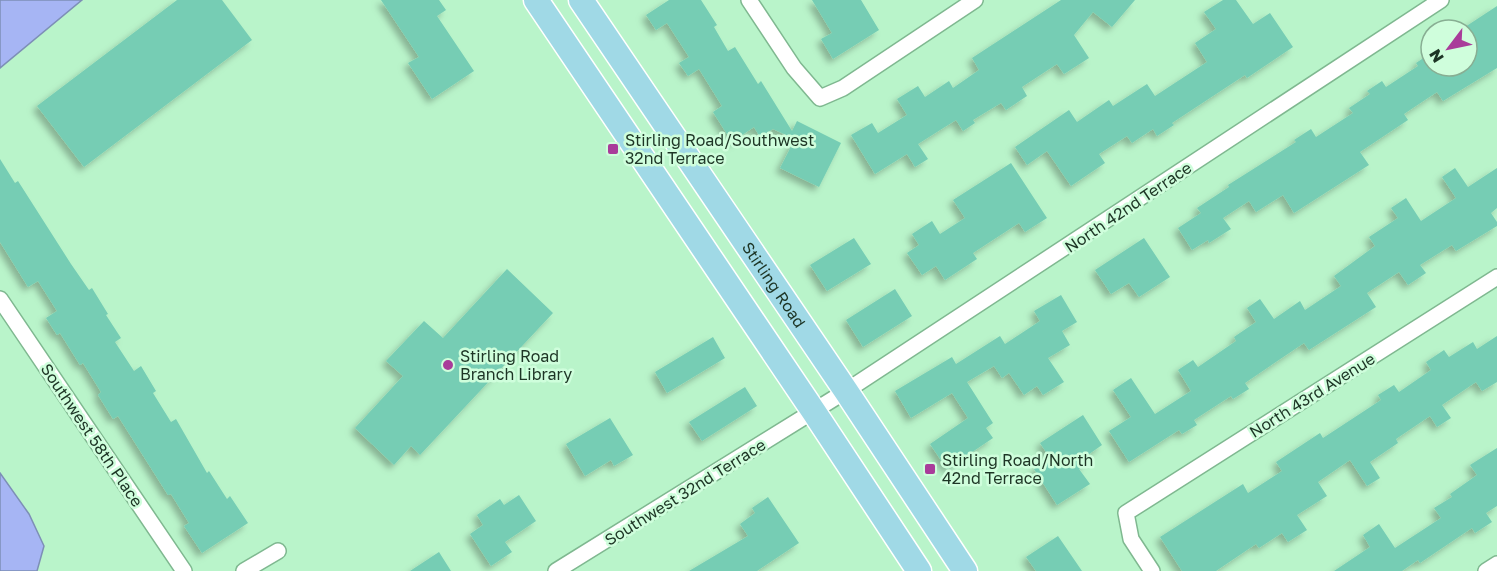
<svg xmlns="http://www.w3.org/2000/svg" width="1497" height="571" font-family="'Golos Text',sans-serif">
	<defs>
		<filter id="shadow"><feDropShadow dx="-4.5" dy="4.5" stdDeviation="3" flood-color="#0004"/></filter>
	</defs>
	<rect width="100%" height="100%" fill="#b9f4ca"/>
	<path fill="#a6b5f4" stroke="#7d8fb6" stroke-width="1.5" d="M0 0H82L0 68Z
		M0 473 29 514 44 546 37 571H0Z"/>
	<path fill="#76cdb4" filter="url(#shadow)" d="M177 0H222L252 40 84 167 37 106Z
		M381 0H439L446 10 437 16 474 71 432 99 408 63 419 57Z
		M669 0H701L717 25 714 27 728 51 735 47 758 84 761 81 792 131 797 121 841 143 819 187 780 168 795 139 773 129 760 137 754 127 732 142 713 112 722 106 699 69 688 76 679 63 689 57 667 23 656 30 646 15Z
		M812 0H861L879 30 833 59 821 39 832 33Z
		M1061 0H1135L1112 27 1093 12 1074 35 1089 58 1064 74 1057 64 1022 87 1027 96 1006 110 1001 103 973 120 975 123 963 131 956 120 918 144 928 159 915 167 907 154 875 174 851 135 872 123 878 133 907 115 897 99 918 86 925 97 949 81 953 88 979 70 972 58Z
		M1223 0H1236L1253 24 1270 13 1293 47 1247 78 1245 75 1172 123 1174 125 1157 136 1153 129 1132 143 1127 136 1099 154 1105 163 1071 186 1047 151 1027 165 1015 147 1069 110 1077 122 1109 100 1113 106 1147 84 1155 96 1207 62 1195 43 1216 29 1204 12Z
		M1497 6V68L1443 101 1437 92 1404 114 1408 120 1360 152 1369 165 1294 213 1283 195 1256 212 1249 201 1223 218 1231 229 1209 243 1208 240 1192 250 1178 228 1201 213 1197 208 1229 187 1228 185 1296 142 1294 140 1311 129 1316 137 1353 113 1349 108 1370 94 1367 91 1382 81 1386 87 1418 66 1416 63 1431 53V66H1467V46L1475 41 1465 27Z
		M0 159 15 183 18 181 71 264 89 290 92 288 108 314 106 315 121 338 115 342 134 371 141 366 156 391 153 393 171 422 176 419 207 473 209 471 227 499 230 496 248 523 202 553 184 526 189 523 171 494 168 495 118 416 113 419 98 395 101 392 83 363 80 365 60 333 57 335 46 318 57 311 38 281 28 287 0 242Z
		M1011 163 1047 218 1025 232 1019 223 973 253 977 259 945 280 936 266 922 275 907 253 919 245 912 234 932 221 940 234 965 218 953 200Z
		M1455 168 1468 187 1497 168V208L1491 213 1497 222V226L1456 251 1452 245 1420 265 1426 273 1408 285 1399 272 1367 293 1376 307 1309 350 1304 343 1245 383 1249 389 1233 399 1231 396 1194 420 1197 425 1182 434 1179 430 1129 462 1109 431 1131 417 1113 390 1131 378 1155 414 1191 391 1178 370 1193 360 1198 367 1236 341 1234 337 1256 322 1247 308 1260 299 1274 319 1300 301 1305 310 1341 286 1334 276 1375 246 1369 237 1398 218 1391 208 1406 198 1421 221 1456 198 1442 177Z
		M854 238 871 264 827 291 810 265Z
		M1144 238 1170 277 1139 297 1129 283 1111 294 1095 270Z
		M507 269 553 313 420 455 411 446 394 465 355 428 403 376 386 361 424 321 443 338Z
		M895 289 912 316 863 347 846 320Z
		M1061 295 1077 322 1062 331 1070 345 1048 358 1064 382 1043 395 1037 386 1024 395 1009 373 1002 378 994 366 967 382 993 423 986 428 993 438 947 469 930 444 968 418 952 393 911 418 895 391 952 357 956 364 1000 336 1005 344 1040 321 1034 311Z
		M1497 336V382L1482 391 1476 382 1442 405 1451 418 1437 427 1430 416 1396 439 1398 443 1370 462 1380 478 1367 486 1350 460 1318 482 1327 496 1297 515 1307 530 1288 542 1282 533 1259 548 1256 544 1216 571H1182L1160 537 1243 484 1248 493 1282 471 1276 462 1320 433 1323 438 1381 400 1378 395 1394 385 1399 392 1431 370 1426 362 1444 350 1449 357 1473 342 1477 349Z
		M713 337 725 358 667 393 655 372Z
		M745 387 757 406 702 441 689 422Z
		M1083 415 1102 445 1082 459 1086 464 1079 469 1090 484 1057 505 1034 469 1050 458 1040 443Z
		M610 418 633 455 614 466 611 460 585 476 566 444Z
		M1497 448V506L1486 513 1492 522 1475 533 1472 528 1420 563 1418 560 1402 571H1334L1370 547 1363 535 1379 524 1395 548 1441 518 1434 508 1452 497 1450 494 1477 475 1470 465Z
		M519 495 536 521 505 542 512 552 491 566 470 534 483 525 477 515 500 499 504 505Z
		M768 497 799 543 757 571H689L748 536 740 524 755 513 752 508Z
		M1058 536 1082 571H1036L1026 557Z
		M439 552 451 571H410Z"/>
	<g fill="none" stroke-linecap="round" stroke-linejoin="round">
		<defs>
			<path id="minor" d="M749 0 794 68 820 98 843 88 975 0
				M0 299 184 571
				M244 571 278 551
				M556 571 846 391 1441 0
				M1152 571 1131 539 1126 513 1497 277
				M1486 571 1497 564"/>
			<g id="primary">
				<path d="M536 0 814 412 919 571"/>
				<path id="s1" d="M581 0 846 391 965 571"/>
			</g>
		</defs>
		<use href="#minor" stroke="#7fb890" stroke-width="18"/>
		<use href="#primary" stroke="#fff" stroke-width="27"/>
		<use href="#minor" stroke="#fff" stroke-width="15"/>
		<use href="#primary" stroke="#a0d9e6" stroke-width="24"/>
	</g>
	<g fill="#a93c9a" stroke="#cffedc" stroke-width="2">
		<rect x="607" y="143" width="12" height="12" rx="3"/>
		<circle cx="448" cy="365" r="6"/>
		<rect x="924" y="463" width="12" height="12" rx="3"/>
	</g>
	<g text-anchor="middle" dominant-baseline="central" stroke-width="5" stroke-linejoin="round" paint-order="stroke">
		<g font-size="16" fill="#1d3525" stroke="#cffedc" text-anchor="start">
			<text x="625" y="140">Stirling Road/Southwest<tspan x="625" dy="18">32nd Terrace</tspan></text>
			<text x="460" y="356">Stirling Road<tspan x="460" dy="18">Branch Library</tspan></text>
			<text x="942" y="460">Stirling Road/North<tspan x="942" dy="18">42nd Terrace</tspan></text>
		</g>
		<g font-size="16" fill="#1d3525" stroke="#cffedc">
			<text transform="translate(1128 207) rotate(-34)">North 42nd Terrace</text>
			<text stroke="none"><textPath href="#s1" startOffset="344">Stirling Road</textPath></text>
			<text transform="translate(1312 395) rotate(-32)">North 43rd Avenue</text>
			<text transform="translate(92 435) rotate(56)">Southwest 58th Place</text>
			<text transform="translate(685 492) rotate(-32)">Southwest 32nd Terrace</text>
		</g>
	</g>
	<g transform="translate(1449 48) rotate(238)"><circle r="28" fill="#cffedc" stroke="#88ae93" stroke-width="1.5"/>
	<path d="M0-4.5L10 22L0 15L-10 22Z" fill="#a93c9a"/>
	<text y="-9" font-size="16" font-weight="bold" text-anchor="middle" fill="#1d3525">N</text>
	</g>
</svg>
